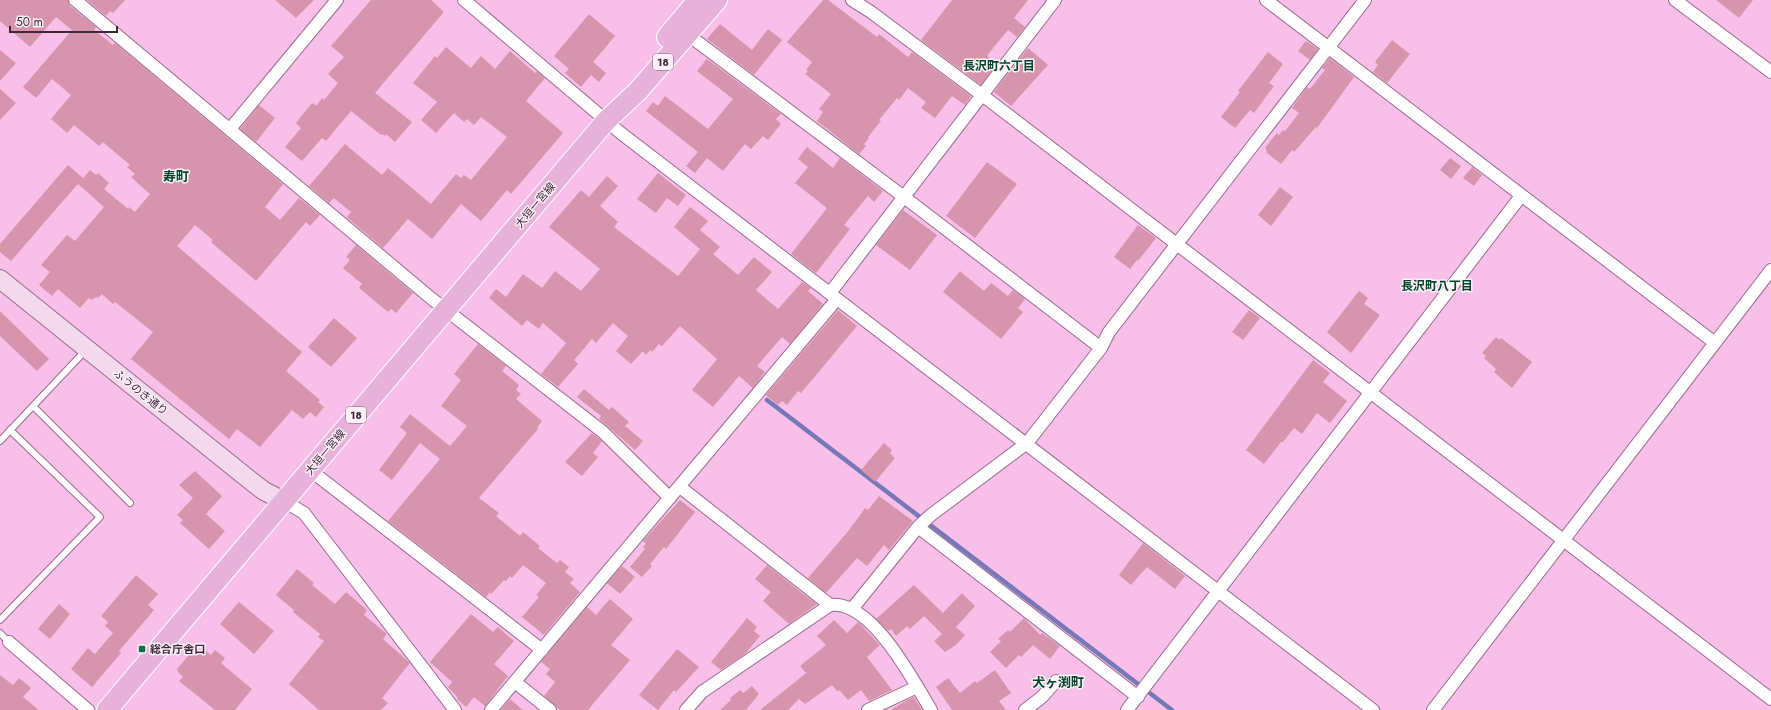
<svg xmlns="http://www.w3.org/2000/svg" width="1771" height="710" font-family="Jost,'Noto Sans JP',sans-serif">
	<rect width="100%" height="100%" fill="#f8bfe8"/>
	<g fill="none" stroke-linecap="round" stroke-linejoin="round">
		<path stroke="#7678b9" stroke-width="4.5" d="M767 400 1172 710"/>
	</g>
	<path fill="#d695ac" d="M0 0H68L70 6 96 27 94 30 113 45 115 43 283 184 265 207 280 220 299 198 320 215 310 226 306 222 256 281 211 242 213 240 195 225 177 246 302 352 286 371 320 400 318 402 324 407 316 417 310 412 303 419 292 410 260 447 237 429 229 439 131 359 153 332 115 302 113 304 102 294 98 298 96 297 92 300 89 298 80 308 58 289 52 296 39 285 50 272 41 265 67 235 75 241 104 207 78 184 90 170 96 175 98 173 109 183 104 189 128 209 129 207 135 212 150 194 131 177 135 174 127 167 130 165 103 142 99 146 74 125 67 133 51 119 71 95 52 79 36 98 23 87 72 30 56 17 30 47 0 21Z
		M87 0H125L113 13 110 11 106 16Z
		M275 0H314L296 18Z
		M371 0H431L444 12 375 93 412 122 395 142 386 134 385 136 382 134 381 135 351 111 326 141 322 138 302 161 285 147 301 128 296 123 312 103 316 106 322 98 324 100 338 83 328 74 344 57 331 46Z
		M823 0H828L877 37 879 34 908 57 912 52 971 96 965 105 952 96 935 118 921 108 926 102 908 88 899 100 897 98 879 120 881 121 868 137 869 138 864 144 866 146 859 154 817 121 823 112 819 109 831 94 805 74 808 71 806 70 812 62 787 42Z
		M952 0H1028L1014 18 1025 27 1017 37 1008 30 994 47 987 56 997 64 981 85 921 40Z
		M1716 0H1753L1739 18Z
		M589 14 615 36 593 62 606 73 599 82 591 75 581 87 565 73 569 69 554 56Z
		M720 24 752 50 768 29 782 40 754 75 707 39Z
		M1392 40 1410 54 1387 83 1373 72 1378 65 1375 62Z
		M1306 41 1318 49 1310 60 1298 51Z
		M446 47 471 68 481 56 495 69 510 51 535 73 537 71 545 78 526 101 563 133 511 194 507 190 481 221 461 204 432 239 408 219 383 248 347 217 351 212 334 198 329 203 309 186 345 144 382 175 388 168 431 204 456 174 461 178 464 175 471 180 507 137 481 117 474 125 467 119 464 122 454 113 436 133 421 120 437 102 413 83 435 56 437 58Z
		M1028 48 1048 65 1011 106 994 92Z
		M0 50 16 63 0 81Z
		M1268 52 1283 64 1269 83 1274 86 1254 113 1250 110 1235 128 1221 117 1240 92 1238 91Z
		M1330 58 1354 77 1317 128 1316 127 1294 152 1292 150 1281 164 1266 152 1267 150 1265 148 1277 133 1279 135 1283 130 1285 131 1299 113 1292 108 1307 87 1310 89 1325 70 1322 68Z
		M707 59 781 114 776 119 781 124 768 140 763 136 751 149 745 144 723 171 707 158 695 173 686 166 698 152 646 111 653 102 658 106 665 96 708 129 733 99 697 71Z
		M0 89 16 103 0 120Z
		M259 105 275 118 256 142 240 129Z
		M807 147 833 168 840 158 883 191 874 202 868 196 844 225 850 229 816 273 791 254 827 208 795 183 808 167 798 159Z
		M1450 158 1461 166 1451 179 1440 170Z
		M987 162 1017 184 975 238 946 216Z
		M68 165 83 178 11 261 0 252V244Z
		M1472 167 1482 175 1474 186 1463 178Z
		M658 173 686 195 678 206 667 198 656 213 637 199Z
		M607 176 618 186 600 206 618 222 614 227 678 276 700 249 674 227 690 207 708 221 700 230 720 247 713 254 738 275 754 257 772 272 756 290 778 309 802 282 811 288 808 291 823 304 790 344 782 337 757 366 765 372 753 388 739 376 713 407 692 390 717 359 680 326 662 346 659 344 652 352 650 350 646 355 643 351 631 364 616 351 628 336 613 323 596 343 592 339 574 360 578 364 558 387 541 374 566 343 543 323 539 329 527 320 522 326 489 298 496 289 506 297 523 274 542 288 555 271 581 291 600 269 549 227 581 190 589 197Z
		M1280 187 1293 197 1271 226 1258 215Z
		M903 210 937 235 910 270 876 245Z
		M1138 225 1156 238 1138 261 1137 260 1130 269 1114 257Z
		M356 245 413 293 396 313 391 309 388 312 359 288 362 284 343 268 350 260 346 257Z
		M960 271 984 291 991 283 1008 296 1013 290 1025 299 1018 308 1023 312 1001 339 943 292Z
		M1359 291 1368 298 1364 304 1380 315 1351 353 1327 332Z
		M838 310 857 326 801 393 798 391 787 405 782 401 778 405 766 395Z
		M1249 310 1260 318 1243 340 1232 332Z
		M0 311 49 359 37 371 0 336Z
		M334 318 357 338 331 367 308 347Z
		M1496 337 1500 340 1501 338 1532 362 1512 388 1494 372 1496 369 1484 358 1486 356 1482 353Z
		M478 344 506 366 502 371 519 385 516 390 521 394 516 399 542 421 537 428 538 429 479 498 499 513 496 516 520 536 523 532 540 546 538 548 557 563 560 560 569 567 565 572 574 579 570 583 580 592 544 635 522 617 539 597 536 595 546 583 523 565 512 578 510 576 506 581 504 580 491 594 490 592 486 597 388 521 440 459 420 443 392 480 379 470 407 433 400 427 410 414 450 446 467 426 441 406 461 380 454 374Z
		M1313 360 1330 373 1323 382 1347 401 1330 423 1317 413 1302 434 1294 428 1283 442H1281L1264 464 1246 450Z
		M584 389 609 410 612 407 629 422 625 426 643 441 635 450 599 419 601 416 577 397Z
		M592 433 602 441 593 453 598 457 582 476 565 462Z
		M884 443 892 450 890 453 895 458 875 482 861 470Z
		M195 471 222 496 206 514 225 531 209 549 180 523 183 520 177 515 193 498 179 485Z
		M879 496 913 521 889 550 884 545 867 566 857 558 826 593 808 578 850 529 865 508 868 510Z
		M680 500 695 512 666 549 664 547 650 564 652 566 642 577 630 567 645 549 643 547 646 544 643 541Z
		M1143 543 1185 576 1175 589 1147 567 1131 585 1119 575Z
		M767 565 798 590 817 604 789 624 763 601 771 592 755 579Z
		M622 566 635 577 620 594 607 583Z
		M297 569 314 583 312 585 335 604 346 592 367 610 364 615 387 634 383 639 410 663 382 698 388 703 381 710H319L289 684 324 641 318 637 320 634 293 612 294 610 276 595Z
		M136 575 158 594 148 605 154 610 119 651 121 653 92 687 71 669 88 648 95 654 113 633 105 626 108 622 101 616Z
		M914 585 943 613 962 593 975 606 956 627 965 635 956 645 945 652 934 641 942 634 924 616 910 629 907 626 896 636 891 629 888 631 876 619Z
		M610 599 633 619 611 645 630 660 588 710H560L544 696 555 682 546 674 550 669 541 662 587 607 596 615Z
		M239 602 274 631 254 654 220 624Z
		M59 604 70 614 50 639 38 629Z
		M471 614 493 632 498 627 514 641 494 664 508 676 485 706 474 697 466 707 457 699 458 698 448 687 452 682 430 662Z
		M747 618 757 627 754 631 760 636 745 654 721 670 711 662Z
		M1024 618 1040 635 1042 633 1060 646 1050 659 1033 645 1021 657 1019 655 1006 668 990 652 1001 641 998 639 1008 630 1010 632Z
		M834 620 847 633 858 622 880 645 867 657 892 690 869 701 861 690 848 700 839 690 838 692 832 685 805 704 799 699 788 710H760L806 673 800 666 826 645 817 636Z
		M197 648 203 653 205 650 211 655 215 650 225 658 221 663 252 689 235 710H215L179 681 183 677 178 672 177 669 194 649 196 650Z
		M677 649 699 667 676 692 674 690 658 710 639 695Z
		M995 670 1011 693 999 701 1006 710H952L936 687 948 678 960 693 975 681 977 683Z
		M0 675 13 685 19 678 31 688 23 697 39 710H0Z
		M752 686 759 694 746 710H720L731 700 730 698 740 690 743 693Z
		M914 697 922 710H891L907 700Z
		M510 699 523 710H501Z"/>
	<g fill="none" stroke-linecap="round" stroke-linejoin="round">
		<defs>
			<path id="lane" d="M33 406 130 503
				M0 441 85 351
				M0 620 100 517 10 430
				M0 633 9 642"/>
			<path id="street" d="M75 0 432 299 603 432 670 498
				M464 0 622 134 1373 710
				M852 0 871 12 982 95 1771 699
				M1266 0 1715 343
				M1675 0 1771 72
				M687 34 904 197 1101 348
				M230 129 337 0
				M830 293 1055 0
				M310 470 542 650
				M680 487 830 605
				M284 501 304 513 455 710
				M918 527 1138 697
				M852 609 918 527 931 515 1027 443 1101 348 1109 332 1365 0
				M9 642 88 710
				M515 682 550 710
				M491 710 837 299
				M686 710 702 692 830 605C871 599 913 680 931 710
				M868 710 917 687
				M1025 710 1042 697 1056 681
				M1127 710 1521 196
				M1433 710 1771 270"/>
			<path id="secondary" d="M0 279 251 481 264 491 284 501"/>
			<path id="primary" d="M667 37 698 0
				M107 710 606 121 638 91 717 0"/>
		</defs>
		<use href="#lane" stroke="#9c698f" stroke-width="8"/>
		<use href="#street" stroke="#9c698f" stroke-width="14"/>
		<use href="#secondary" stroke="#9c698f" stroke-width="20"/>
		<use href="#primary" stroke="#fff" stroke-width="22"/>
		<use href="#lane" stroke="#fff" stroke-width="6"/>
		<use href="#street" stroke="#fff" stroke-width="12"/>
		<use href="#secondary" stroke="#f3d9ec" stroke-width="18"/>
		<use href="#primary" stroke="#e6b2da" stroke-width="20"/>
	</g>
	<rect fill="#116e42" stroke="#fcf0f9" stroke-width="1.5" x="138" y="645" width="8" height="8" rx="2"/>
	<g text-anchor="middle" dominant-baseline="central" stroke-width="3" stroke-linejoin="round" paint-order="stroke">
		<g fill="#fcf0f9" stroke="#776472" stroke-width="1">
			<rect x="653" y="54" width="20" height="16" rx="3"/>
			<rect x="346" y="407" width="20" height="16" rx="3"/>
		</g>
		<g font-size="10" font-weight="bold" fill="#3e2838">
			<text x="663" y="62">18</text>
			<text x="356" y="415">18</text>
		</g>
		<g font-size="11" fill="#3e2838" stroke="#fcf0f9">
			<text transform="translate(535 205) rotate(-50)">大垣一宮線</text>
			<text transform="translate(141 392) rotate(39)">ふうのき通り</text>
			<text transform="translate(325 452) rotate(-50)">大垣一宮線</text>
		</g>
		<g font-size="11" font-weight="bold" fill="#3e2838" stroke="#fcf0f9" text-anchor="start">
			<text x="150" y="649">総合庁舎口</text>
		</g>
		<g font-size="12" font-weight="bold" fill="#054528" stroke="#fcf0f9">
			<text x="999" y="66">長沢町六丁目</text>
			<text x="1437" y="286">長沢町八丁目</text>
		</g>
		<g font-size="13" font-weight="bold" fill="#054528" stroke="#fcf0f9">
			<text x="176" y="176">寿町</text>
			<text x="1058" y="682">犬ヶ渕町</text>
		</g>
	</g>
	<path d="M10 26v6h107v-6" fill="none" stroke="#3e2838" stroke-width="2"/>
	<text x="16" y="26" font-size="12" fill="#3e2838" stroke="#fcf0f9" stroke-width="3" paint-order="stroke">50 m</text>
</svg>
